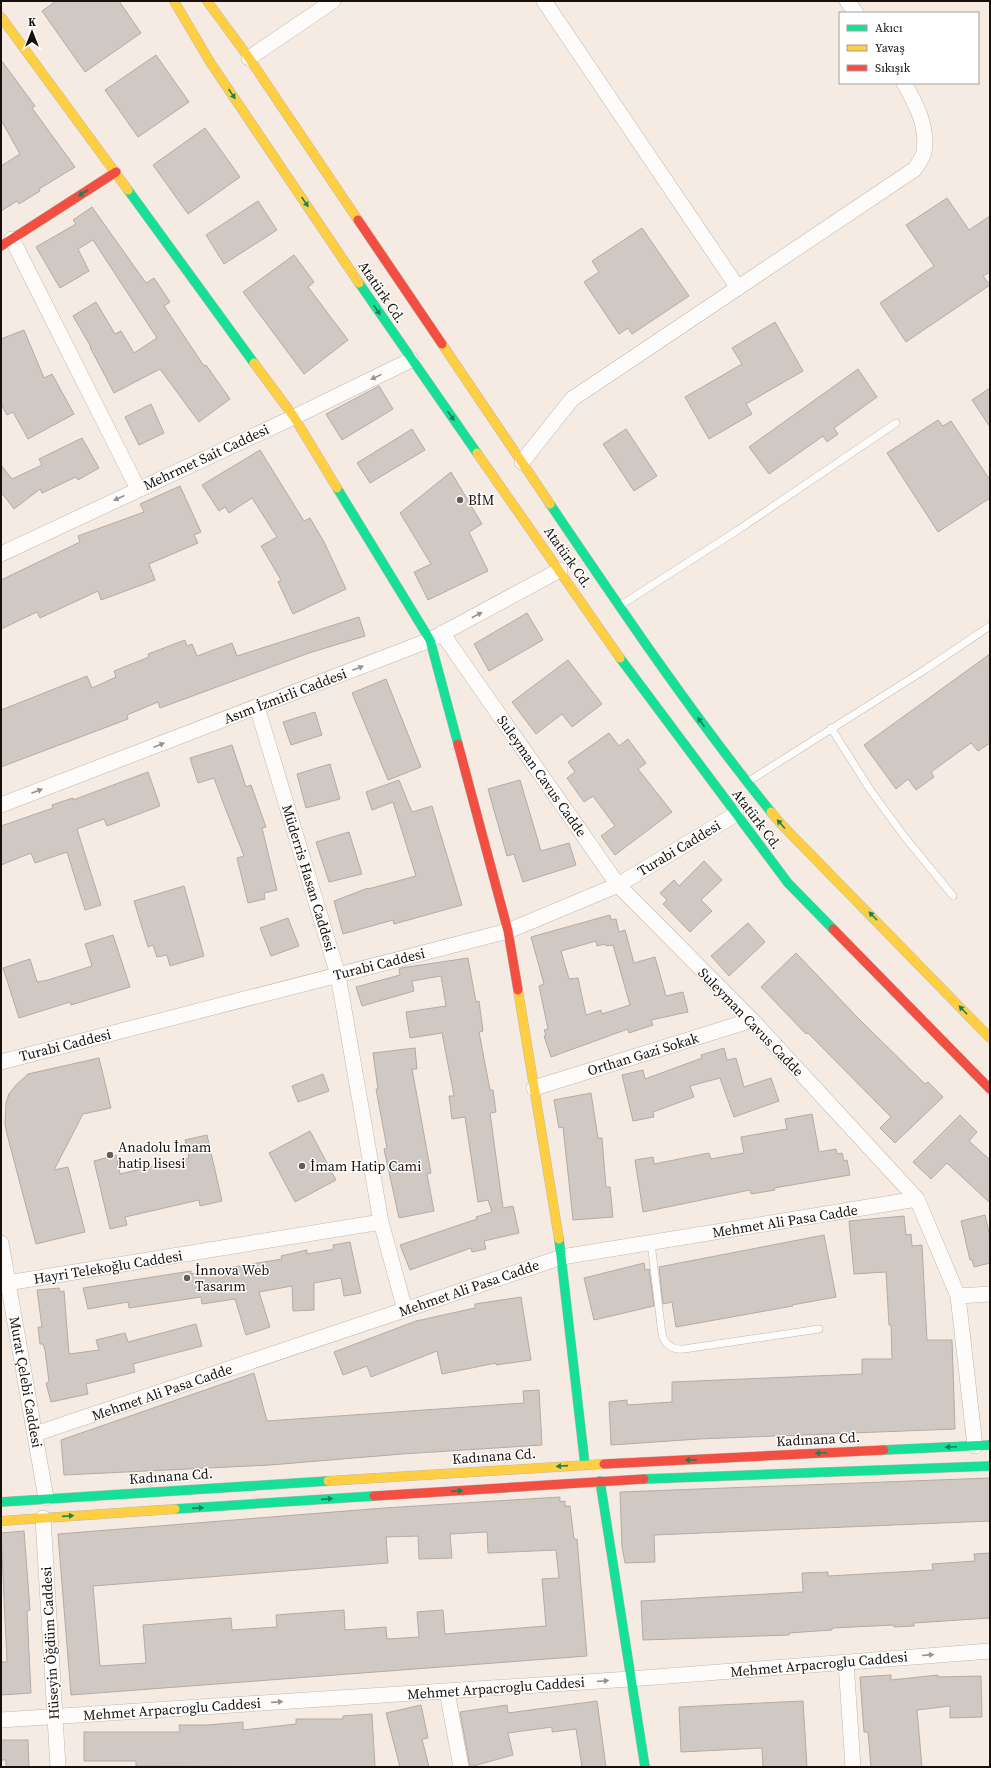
<svg xmlns="http://www.w3.org/2000/svg" width="991" height="1768" font-family="'Source Serif 4',serif">
	<rect width="100%" height="100%" fill="#f5ebe2"/>
	<path fill="#d0c8c2" stroke="#b3aba4" fill-rule="evenodd" d="M56 1H119L141 33 85 72 42 11Z
		M156 55 189 102 138 137 105 90Z
		M1 60 35 106 32 108 75 167 39 189 40 191 19 204 17 201 1 211V166L20 154 1 120Z
		M205 128 240 177 188 214 153 165Z
		M947 198 969 230 990 216V272L983 276 990 285 906 342 880 303 934 266 906 225Z
		M258 201 277 230 224 264 206 235Z
		M92 207 146 283 154 278 170 302 164 306 204 366 206 365 230 399 199 422 160 369 114 393 90 347H91L73 316 96 302 115 334 121 331 134 353 157 338 93 240 78 249 89 271 60 288 36 247 76 224 73 220Z
		M642 228 689 296 632 334 628 328 619 334 584 282 599 272 592 261Z
		M294 255 314 282 308 287 348 340 304 374 243 292Z
		M775 322 803 371 746 404 752 414 709 439 685 397 742 364 732 348Z
		M24 330 44 378 52 374 74 414 28 439 13 412 7 415 1 404V339Z
		M858 369 877 397 834 428 838 434 827 442 823 436 769 474 749 447Z
		M379 386 393 409 342 440 326 414Z
		M990 388V427L972 400Z
		M151 404 164 433 139 445 125 417Z
		M938 420 943 426 951 421 990 480V498L938 532 887 453Z
		M412 429 425 450 370 483 357 463Z
		M626 429 657 476 634 491 603 444Z
		M82 438 99 468 78 480 76 477 42 493 40 489 14 509 1 492V465L12 479 42 465 39 459Z
		M260 450 304 521 310 518 324 542 346 589 293 614 278 582 281 580 261 546 277 537 252 498 229 513 225 507 219 511 202 485Z
		M451 472 482 524 469 532 488 571 428 600 414 572 431 564 400 513Z
		M180 486 201 532 194 535 198 543 149 564 155 580 101 600 98 591 40 618 37 612 1 629V580L80 542 78 536 144 512 140 504Z
		M527 613 543 640 489 671 474 644Z
		M359 617 365 636 309 653 160 708 158 702 127 715 128 719 1 767V710L87 676 92 688 116 677 114 671 149 657 148 654 185 640 187 646 192 644 197 656 232 643 237 656Z
		M990 654V743L978 751 971 743 931 772 934 777 916 790 908 779 896 789 864 745Z
		M568 660 602 704 572 727 562 714 536 734 512 702Z
		M386 679 421 767 388 780 352 693Z
		M315 712 322 735 291 745 283 722Z
		M609 733 619 746 628 739 646 763 638 769 672 812 615 855 601 836 615 826 593 796 584 802 567 778 575 772 568 762Z
		M232 745 246 787 251 785 266 827 262 828 277 890 264 893 265 899 248 903 237 858 244 856 226 810 214 778 198 783 190 758Z
		M330 764 340 799 306 808 297 774Z
		M148 772 160 806 107 826 104 819 77 829 101 905 85 910 67 852 35 863 31 853 1 865V826L53 808 52 805 73 798V800Z
		M399 780 412 812 432 806 462 905 394 924 393 920 343 934 334 901 368 888V889L416 876 393 802 372 810 366 792Z
		M520 780 541 851 569 843 576 865 523 882 514 854 507 856 488 789Z
		M349 832 362 874 329 882 316 842Z
		M704 861 722 880 701 900 712 911 690 932 663 904 667 900 660 893 674 880 679 886Z
		M184 886 204 956 170 966 167 955 157 957 153 945 148 947 134 901Z
		M610 915 611 920 616 919 619 932 625 930 634 963 655 957 666 996 683 992 688 1012 651 1020 653 1025 629 1033 628 1029 551 1057 544 1036 546 1035 544 1030 548 1029 539 986 544 984 531 937ZM596 941 597 946 605 944 606 946 613 945 630 1005 602 1014 601 1010 586 1015 578 978 569 979 561 951Z
		M288 918 299 946 271 956 260 928Z
		M748 923 765 942 729 976 711 956Z
		M113 935 130 987 71 1005 70 1002 19 1018 3 968 30 959 37 982 48 980 92 966 85 944Z
		M796 953 858 1018 925 1084 928 1082 943 1097 895 1143 880 1128 891 1117 808 1033 806 1034 761 987Z
		M468 958 476 1002 479 1001 483 1031 479 1032 490 1090H493L496 1112 490 1113 503 1208 513 1206 519 1233 484 1241 486 1249 472 1252 471 1248 410 1270 400 1245 477 1219 476 1217 492 1212 488 1200 478 1202 465 1117 452 1119 449 1096H454L442 1033 410 1038 406 1012 446 1006 441 976 412 981 414 991 362 1006 356 987 400 975 399 969 401 968Z
		M415 1048 417 1069H412L431 1173 427 1174 434 1211 399 1218 384 1149 387 1148 376 1089H378L373 1053Z
		M724 1048 727 1060 736 1058 744 1087 771 1078 779 1101 734 1117 720 1078 690 1086 694 1097 653 1112 654 1117 633 1121 622 1075 643 1070 645 1079 702 1058 701 1055Z
		M99 1058 111 1108 83 1114 54 1170 68 1167 85 1232 36 1244 7 1134 5 1124 6 1103 9 1094 16 1085 28 1074Z
		M323 1074 329 1091 298 1102 292 1086Z
		M591 1093 598 1138H602L606 1187H610L613 1217 573 1220 563 1127 559 1128 554 1100Z
		M812 1114 819 1152 836 1149 837 1154 842 1153 844 1161 847 1160 850 1175 774 1188 775 1190 751 1194 750 1190 643 1212 635 1160 653 1157 654 1164 709 1153 711 1159 744 1153 741 1137 787 1129 785 1119Z
		M960 1115 977 1132 969 1141 990 1160V1203L947 1163 931 1179 913 1162Z
		M310 1131 336 1180 295 1202 269 1153Z
		M207 1135 222 1201 200 1206 199 1200 125 1217 127 1225 110 1229 94 1161 116 1155 120 1174 189 1158 185 1140Z
		M985 1215 990 1237V1263L974 1267 972 1260H970L961 1221Z
		M904 1216 906 1235 911 1234 912 1246 922 1245 927 1340H952L955 1429 699 1439 611 1445 609 1402 627 1400V1405L672 1402V1382L862 1374V1359H892L891 1325H889L886 1272 854 1274 849 1221Z
		M824 1235 836 1297 792 1305 793 1306 676 1327 672 1302 663 1304 659 1267Z
		M350 1242 361 1293 344 1296 341 1278 314 1283V1310L293 1311 292 1286 259 1292 270 1327 246 1335 235 1299 202 1304 201 1297 129 1308 128 1302 88 1309 83 1288 191 1271V1274L282 1259 281 1256 307 1250V1254L334 1249 333 1245Z
		M644 1263 645 1270 649 1269 654 1306 594 1320 584 1278Z
		M59 1288 60 1292 64 1291 69 1354 99 1350 96 1340 125 1333 128 1342 196 1324 202 1346 133 1364 135 1372 86 1384 88 1394 51 1402 46 1383 49 1382 45 1350 43 1344H40L38 1327H42L37 1290Z
		M521 1297 531 1360 496 1365V1363L442 1374 437 1351 371 1377 367 1366 343 1375 334 1352 416 1321 475 1308V1304Z
		M254 1373 267 1421 524 1403 523 1391 539 1390 542 1445 402 1454 270 1465 64 1475 61 1440Z
		M990 1478V1521L654 1535 655 1562 625 1563 622 1547 620 1492Z
		M560 1497V1502L565 1501V1506H570L574 1539H577L587 1656 71 1695 58 1534 384 1508ZM487 1532 488 1553 556 1550 559 1578 542 1579 546 1626 445 1634 443 1610 417 1612 419 1637 387 1639 386 1627 345 1630 344 1610 276 1615 277 1627 232 1630 231 1618 143 1625 146 1663 100 1666 93 1586 388 1563 386 1537 418 1536 419 1559 452 1558 450 1534Z
		M24 1531 30 1610 27 1611 31 1693 1 1695V1662H7L1 1533Z
		M990 1553V1618L914 1623V1626L894 1627V1625L832 1628V1630L789 1633V1635L643 1640 641 1601 803 1592 802 1573 828 1572V1576L933 1570 932 1564 975 1561 974 1554Z
		M891 1675V1680L938 1675V1677L981 1676 982 1717 950 1718V1706L917 1710 922 1767H871L868 1732H864L860 1677Z
		M597 1701 606 1767H582L576 1729 552 1732V1727L508 1733 513 1755 470 1767 460 1712 507 1705 508 1713Z
		M803 1701 807 1767H763L762 1748 681 1752 679 1707Z
		M421 1705 428 1738 422 1739 429 1767H400L386 1713Z
		M372 1714 375 1767 136 1766V1761H84V1732H180L179 1725H207L243 1722V1730L296 1724V1719H343V1716Z
		M1 1740H28L29 1767H6V1760H1Z"/>
	<g fill="none" stroke-linecap="round" stroke-linejoin="round">
		<defs>
			<path id="lane" d="M621 605 735 532 896 423
				M831 728 871 791 904 836 953 896
				M749 781 926 669 990 626
				M651 1243 662 1334C665 1345 672 1350 684 1349L819 1329"/>
			<path id="street" d="M544 1 738 288
				M847 1 856 13
				M249 58 333 1
				M12 239 138 489
				M522 462 572 399 915 169C918 164 923 157 924 152 928 126 916 104 904 83
				M1 554 294 417 411 360
				M442 633 618 885 752 1020 917 1199 958 1296 975 1446
				M257 707 338 975 381 1222 405 1310
				M1 805 430 640 560 570
				M1 1062 508 931 618 885 736 814
				M534 1088 752 1020
				M1 1243 46 1498
				M1 1284 381 1222
				M958 1296 990 1294
				M35 1434 562 1257 917 1199
				M43 1518 58 1767
				M846 1662 853 1767
				M447 1691 461 1767
				M1 1720 630 1679 990 1651"/>
			<path id="fast" d="M128 190 254 363
				M359 283 477 453
				M337 488 430 640 458 744
				M550 504C621 609 691 713 771 812
				M620 658 788 883 833 929
				M559 1239 585 1465
				M884 1450 990 1445
				M644 1479 990 1466
				M600 1481 645 1767
				M1 1502 328 1481
				M175 1509 374 1496"/>
			<path id="slow" d="M174 1 210 62 359 283
				M207 1 249 58 358 220
				M1 17 128 190
				M442 344 550 504
				M254 363 294 417 337 488
				M477 453 620 658
				M771 812 781 824 990 1038
				M518 990 559 1239
				M328 1481 604 1464
				M1 1521 175 1509"/>
			<path id="jam" d="M358 220 442 344
				M1 246 116 172
				M458 744 508 931 518 990
				M833 929 990 1089
				M604 1464 884 1450
				M374 1496 644 1479"/>
		</defs>
		<use href="#lane" stroke="#bfb7af" stroke-width="8"/>
		<use href="#street" stroke="#bfb7af" stroke-width="16"/>
		<use href="#fast" stroke="#bfb7af" stroke-width="10"/>
		<use href="#slow" stroke="#bfb7af" stroke-width="10"/>
		<use href="#jam" stroke="#bfb7af" stroke-width="10"/>
		<use href="#lane" stroke="#fefcfb" stroke-width="7"/>
		<use href="#street" stroke="#fefcfb" stroke-width="15"/>
		<use href="#fast" stroke="#16e098" stroke-width="9"/>
		<use href="#slow" stroke="#ffcf43" stroke-width="9"/>
		<use href="#jam" stroke="#f24e42" stroke-width="9"/>
	</g>
	<defs><path id="oneway-solid" d="M-6-.8H1V-3.2L6.5 0L1 3.2V.8H-6Z"/></defs>
	<g fill="#168259">
		<use href="#oneway-solid" transform="translate(232 94) rotate(56)"/>
		<use href="#oneway-solid" transform="translate(83 193) rotate(147)"/>
		<use href="#oneway-solid" transform="translate(305 202) rotate(56)"/>
		<use href="#oneway-solid" transform="translate(377 310) rotate(56)"/>
		<use href="#oneway-solid" transform="translate(451 416) rotate(55)"/>
		<use href="#oneway-solid" transform="translate(701 722) rotate(-126)"/>
		<use href="#oneway-solid" transform="translate(781 824) rotate(-132)"/>
		<use href="#oneway-solid" transform="translate(873 916) rotate(-134)"/>
		<use href="#oneway-solid" transform="translate(963 1010) rotate(-134)"/>
		<use href="#oneway-solid" transform="translate(951 1447) rotate(177)"/>
		<use href="#oneway-solid" transform="translate(821 1453) rotate(177)"/>
		<use href="#oneway-solid" transform="translate(691 1460) rotate(177)"/>
		<use href="#oneway-solid" transform="translate(562 1466) rotate(176)"/>
		<use href="#oneway-solid" transform="translate(457 1491) rotate(-4)"/>
		<use href="#oneway-solid" transform="translate(327 1499) rotate(-4)"/>
		<use href="#oneway-solid" transform="translate(198 1508) rotate(-4)"/>
		<use href="#oneway-solid" transform="translate(68 1516) rotate(-4)"/>
	</g>
	<g fill="#96928f">
		<use href="#oneway-solid" transform="translate(376 377) rotate(154)"/>
		<use href="#oneway-solid" transform="translate(119 498) rotate(155)"/>
		<use href="#oneway-solid" transform="translate(477 615) rotate(-28)"/>
		<use href="#oneway-solid" transform="translate(358 668) rotate(-21)"/>
		<use href="#oneway-solid" transform="translate(159 745) rotate(-21)"/>
		<use href="#oneway-solid" transform="translate(37 791) rotate(-21)"/>
		<use href="#oneway-solid" transform="translate(928 1655) rotate(-5)"/>
		<use href="#oneway-solid" transform="translate(603 1681) rotate(-4)"/>
		<use href="#oneway-solid" transform="translate(277 1702) rotate(-4)"/>
	</g>
	<g fill="#655d56" stroke="#fff" stroke-width="1.5">
		<circle cx="460" cy="500" r="4"/>
		<circle cx="110" cy="1155" r="4"/>
		<circle cx="302" cy="1166" r="4"/>
		<circle cx="187" cy="1278" r="4"/>
	</g>
	<g text-anchor="middle" dominant-baseline="central" stroke-width="3" stroke-linejoin="round" paint-order="stroke">
		<g font-size="14" fill="#17100b" stroke="#fff">
			<text transform="translate(382 292) rotate(56)">Atatürk Cd.</text>
			<text transform="translate(206 457) rotate(-25)">Mehrmet Sait Caddesi</text>
			<text transform="translate(568 557) rotate(55)">Atatürk Cd.</text>
			<text transform="translate(285 696) rotate(-21)">Asım İzmirli Caddesi</text>
			<text transform="translate(542 776) rotate(55)">Suleyman Cavus Cadde</text>
			<text transform="translate(757 819) rotate(53)">Atatürk Cd.</text>
			<text transform="translate(679 848) rotate(-31)">Turabi Caddesi</text>
			<text transform="translate(309 878) rotate(73)">Müderris Hasan Caddesi</text>
			<text transform="translate(379 964) rotate(-14)">Turabi Caddesi</text>
			<text transform="translate(751 1022) rotate(46)">Suleyman Cavus Cadde</text>
			<text transform="translate(65 1045) rotate(-14)">Turabi Caddesi</text>
			<text transform="translate(643 1054) rotate(-17)">Orthan Gazi Sokak</text>
			<text transform="translate(785 1221) rotate(-9)">Mehmet Ali Pasa Cadde</text>
			<text transform="translate(108 1267) rotate(-9)">Hayri Telekoğlu Caddesi</text>
			<text transform="translate(469 1288) rotate(-19)">Mehmet Ali Pasa Cadde</text>
			<text transform="translate(26 1382) rotate(80)">Murat Çelebi Caddesi</text>
			<text transform="translate(162 1392) rotate(-19)">Mehmet Ali Pasa Cadde</text>
			<text transform="translate(818 1439) rotate(-3)">Kadınana Cd.</text>
			<text transform="translate(494 1456) rotate(-4)">Kadınana Cd.</text>
			<text transform="translate(171 1476) rotate(-4)">Kadınana Cd.</text>
			<text transform="translate(50 1643) rotate(-93)">Hüseyin Öğdüm Caddesi</text>
			<text transform="translate(819 1664) rotate(-5)">Mehmet Arpacroglu Caddesi</text>
			<text transform="translate(496 1688) rotate(-4)">Mehmet Arpacroglu Caddesi</text>
			<text transform="translate(172 1709) rotate(-4)">Mehmet Arpacroglu Caddesi</text>
		</g>
		<g font-size="14" fill="#17100b" stroke="#fff" text-anchor="start">
			<text x="468" y="500">BİM</text>
			<text x="118" y="1147">Anadolu İmam<tspan x="118" dy="16">hatip lisesi</tspan></text>
			<text x="310" y="1166">İmam Hatip Cami</text>
			<text x="195" y="1270">İnnova Web<tspan x="195" dy="16">Tasarım</tspan></text>
		</g>
	</g>
	<rect width="991" height="1768" fill="none" stroke="#17100b" stroke-width="4"/>
	<rect x="839" y="12" width="140" height="72" fill="#ffffff" stroke="#a29f9d"/>
	<rect x="847" y="25" width="20" height="6" fill="#16e098" stroke="#a29f9d"/>
	<text x="875" y="32" font-size="12" fill="#17100b">Akıcı</text>
	<rect x="847" y="45" width="20" height="6" fill="#ffcf43" stroke="#a29f9d"/>
	<text x="875" y="52" font-size="12" fill="#17100b">Yavaş</text>
	<rect x="847" y="65" width="20" height="6" fill="#f24e42" stroke="#a29f9d"/>
	<text x="875" y="72" font-size="12" fill="#17100b">Sıkışık</text>
	<g transform="translate(32 32)" stroke="#ffffff" stroke-width="3" paint-order="stroke">
	<path d="M0-3L7 15L0 10L-7 15Z" fill="#17100b"/>
	<text y="-6" font-size="11" font-weight="bold" text-anchor="middle" fill="#17100b">K</text>
	</g>
</svg>
